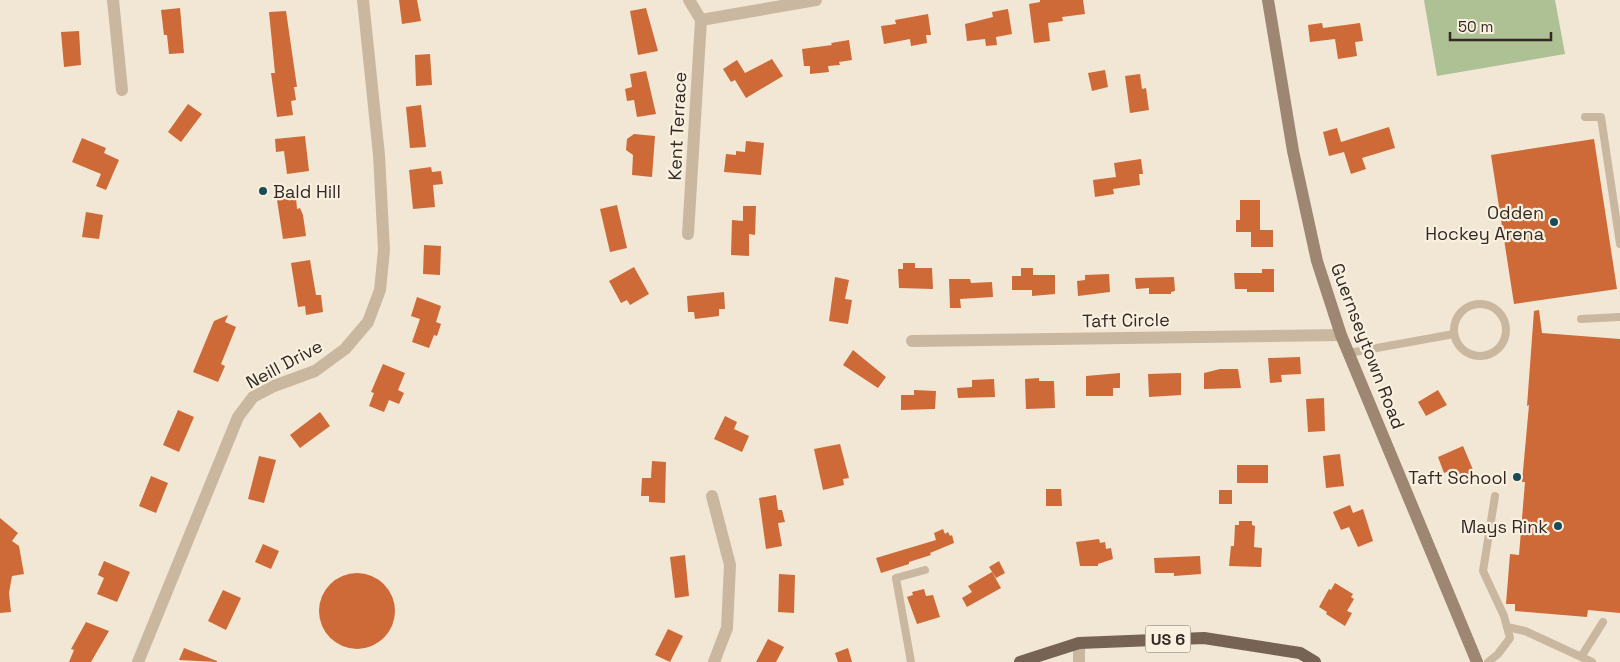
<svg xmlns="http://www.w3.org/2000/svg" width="1620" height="662" font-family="'Space Grotesk',sans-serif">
	<rect width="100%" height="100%" fill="#f2e7d4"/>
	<path fill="#adc194" d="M1424 0H1555L1565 54 1437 76Z"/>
	<path fill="#cd6a37" d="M399 0H417L421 21 402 24Z
		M1040 0H1083L1085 14 1062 17 1063 21 1048 23 1050 41 1034 43 1029 4 1040 2Z
		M180 8 184 53 169 54 167 35H164L161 10Z
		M646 8 658 51 638 55 630 11Z
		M1008 9 1012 34 996 37 997 45 986 46 985 39 967 41 965 24 993 17 992 12Z
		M286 11 297 87H294L296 100 291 101 293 115 277 117 271 73H275L269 12Z
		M928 14 931 35H926L927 43 911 46 910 39 884 44 881 26 896 24 895 20Z
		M1322 23 1323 28 1360 23 1363 41 1355 42 1357 56 1338 59 1335 39 1310 42 1308 25Z
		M79 31 81 65 64 67 61 32Z
		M849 40 852 60 839 62 840 65 828 66 829 72 810 74V66H804L802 49 832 45 831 43Z
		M430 54 432 85 416 86 415 55Z
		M772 59 783 76 746 98 735 80 731 82 723 69 737 60 745 73Z
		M1105 70 1108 87 1092 91 1088 73Z
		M646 71 656 114 637 117 634 100 627 101 625 89 632 87 630 74Z
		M1140 74 1142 89 1146 88 1149 110 1130 113 1125 76Z
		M188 104 202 114 181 142 168 132Z
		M421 105 426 147 410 148 406 107Z
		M1389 127 1395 148 1362 158 1366 169 1351 174 1344 152 1329 156 1323 132 1337 128 1341 142Z
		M634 134 655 136 652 177 632 175 633 155 626 150 627 139Z
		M305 136 309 171 287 174 284 151 276 152 275 139Z
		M82 138 106 148 104 153 119 160 106 190 96 186 101 174 72 162Z
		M1594 139 1617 289 1514 304 1491 155Z
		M746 141 764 143 761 175 724 172 726 154 736 155V151L745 152Z
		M1141 159 1143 174H1139L1140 185 1113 189 1114 194 1095 197 1093 180 1116 177 1114 163Z
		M431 167 432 172 441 171 443 184 433 185 435 207 413 209 409 170Z
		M296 197 297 209 300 208 303 215 306 236 283 239 277 200Z
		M1240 200H1260V230H1273V247H1251V232H1236V220H1240Z
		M617 205 627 248 610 252 600 209Z
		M743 206H756L755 235 749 234V256L731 255 732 220 743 221Z
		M86 212 103 215 99 239 82 237Z
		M424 245 441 246 440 275 423 274Z
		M310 260 316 295H321L323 312 306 315 305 306 298 307 291 263Z
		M903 263H915V268H932L933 289 899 288 898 269H903Z
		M634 267 649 294 630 305 627 300 621 303 609 281Z
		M1021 268H1033V275H1055V294L1032 296V290H1012V276H1021Z
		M1262 269H1274V292H1247V289H1235L1234 273H1262Z
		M1109 274 1110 292 1078 296 1077 281 1085 280V275Z
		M835 277 849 280 845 299 852 300 848 324 829 321Z
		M1174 277 1175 291 1171 292V294H1149V288L1136 289 1135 278Z
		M949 279H970L971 283 992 282 993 297 960 299 961 308H950Z
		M724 292 725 309H719V316L695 319 694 312H688L687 296Z
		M417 297 441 306 436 322 441 324 437 336 434 335 429 348 412 342 420 319 411 316Z
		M1539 310 1542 333 1620 339V613L1588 610 1587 617 1515 611V604H1506L1510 554 1519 555 1525 482H1522L1529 405 1527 406 1534 311Z
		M228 315 225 322 236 327 221 364 225 366 218 382 193 372 214 321Z
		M853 350 886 377 878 388 843 365Z
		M1300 357 1301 374 1281 375 1282 382 1270 383 1268 358Z
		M383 364 405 373 398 390 404 393 399 404 389 400 384 412 369 406 374 393 371 392Z
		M1220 369H1238L1241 388 1204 389V373Z
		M1120 373V388H1113V396H1086V376Z
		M1181 373V395L1149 397 1148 374Z
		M1039 378V381H1054L1055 408 1026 409 1025 379Z
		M994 379 995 397 958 398 957 388 972 387V380Z
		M914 390 936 391 935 409 901 410V395H914Z
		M1438 390 1447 405 1426 416 1418 402Z
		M1324 398 1325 431 1308 432 1306 399Z
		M178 410 194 417 179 452 163 445Z
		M320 412 330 426 300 448 290 435Z
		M725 416 737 422 734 429 749 436 742 452 714 439Z
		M840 444 849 478 843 479 844 485 823 490 814 449Z
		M1463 446 1474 472 1464 476 1463 473 1457 475 1454 469 1444 473 1438 457Z
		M1340 454 1344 486 1326 488 1323 456Z
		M259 456 276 460 264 503 248 499Z
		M652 461 666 462 665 503 649 502V496H641L642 478H651Z
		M1237 465H1268V483H1237Z
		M151 476 168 483 156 513 139 506Z
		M1046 489H1061L1062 506H1046Z
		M1219 490H1232V504H1219Z
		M776 495 778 510H782L785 522 778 523 782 546 766 549 759 498Z
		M1350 505 1353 513 1363 509 1373 541 1358 547 1349 527 1341 530 1333 512Z
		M0 518 18 533 12 541 19 546 24 574 12 576 9 593 11 612 0 613Z
		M1239 521H1252V525L1255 526 1254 547 1262 548 1261 567 1229 566 1231 546H1234L1235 525H1239Z
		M943 529 945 534 948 532 950 536 952 535 954 543 930 553 931 555 909 562V564L881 573 876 558 936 540 934 533Z
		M1099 539 1100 543 1105 542 1106 549 1111 548 1113 559 1098 564V566H1080L1076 542Z
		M263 544 279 551 271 569 255 562Z
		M685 555 689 596 675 598 670 557Z
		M1200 556 1201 574 1174 576V573H1155L1154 558Z
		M104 561 130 572 117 602 97 594 104 578 98 575Z
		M999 561 1005 573 996 578 989 567Z
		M992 572 1001 588 967 607 962 598 972 592 968 586Z
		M319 611a38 38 0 1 1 76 0a38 38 0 1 1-76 0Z
		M779 574 795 575 794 613 778 612Z
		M1335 583 1353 594 1351 597 1354 599 1347 611 1352 613 1345 626 1326 614 1327 612 1319 607 1329 589 1331 590Z
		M924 589 926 596 933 595 940 617 917 624 907 597 913 595 912 592Z
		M223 590 241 598 226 630 208 621Z
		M86 622 109 631 91 662H69L74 650 71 649Z
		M668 629 683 636 670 662 655 655Z
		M768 639 784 647 776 662H756Z
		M184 648 217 661V662L179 660Z
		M848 648 852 662H838L835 653Z"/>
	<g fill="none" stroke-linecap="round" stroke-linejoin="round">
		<path stroke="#cab7a0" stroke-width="8" d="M1585 117H1601L1620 244
			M1454 330a26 26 0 1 1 52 0a26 26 0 1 1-52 0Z
			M1581 319 1620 317
			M1349 353 1454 334
			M1507 627 1525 631 1592 662
			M1581 657 1603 622
			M911 662 896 578 925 570
			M1488 662 1498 654 1510 638 1504 616 1483 571 1495 496"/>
		<path stroke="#cab7a0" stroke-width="12" d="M113 0 122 90
			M689 0 701 20 816 0
			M688 234 701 20
			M912 341 1341 335
			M712 496 730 565 727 628 714 662
			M1079 643V662
			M138 662 238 417 253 397 274 386 315 371 345 349 368 322 380 290 384 250 379 155 363 0"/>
		<path stroke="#9d8672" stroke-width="12" d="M1268 0 1293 151 1317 261 1341 335 1477 662"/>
		<path stroke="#766354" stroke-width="12" d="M1020 662 1079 643 1204 638 1300 653 1315 662"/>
	</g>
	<g fill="#184c56" stroke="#f9f0e0" stroke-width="2">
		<circle cx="263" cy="191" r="5"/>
		<circle cx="1554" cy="222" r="5"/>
		<circle cx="1517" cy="477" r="5"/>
		<circle cx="1558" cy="526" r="5"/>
	</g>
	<g text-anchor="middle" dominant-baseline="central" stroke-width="4.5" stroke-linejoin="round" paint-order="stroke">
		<rect fill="#f9f0e0" stroke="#6e655c" stroke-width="1" x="1145.5" y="625.5" width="45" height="27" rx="4"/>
		<g font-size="16" font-weight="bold" fill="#332a24">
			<text x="1168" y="639">US 6</text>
		</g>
		<g font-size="18" fill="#332a24" stroke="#f9f0e0">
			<text transform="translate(677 126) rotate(-87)">Kent Terrace</text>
			<text transform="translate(1126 320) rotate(-1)">Taft Circle</text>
			<text transform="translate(1368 346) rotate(69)">Guernseytown Road</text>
			<text transform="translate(284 364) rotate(-28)">Neill Drive</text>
		</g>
		<g font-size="18" fill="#332a24" stroke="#f9f0e0" text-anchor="end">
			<text x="273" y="191" text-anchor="start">Bald Hill</text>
			<text x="1544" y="212">Odden<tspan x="1544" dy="21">Hockey Arena</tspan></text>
			<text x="1507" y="477">Taft School</text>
			<text x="1548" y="526">Mays Rink</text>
		</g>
	</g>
	<path d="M1450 32v8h101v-8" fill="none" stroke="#332a24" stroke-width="2.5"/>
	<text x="1458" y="32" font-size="15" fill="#332a24" stroke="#f9f0e0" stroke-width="4" paint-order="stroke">50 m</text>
</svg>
